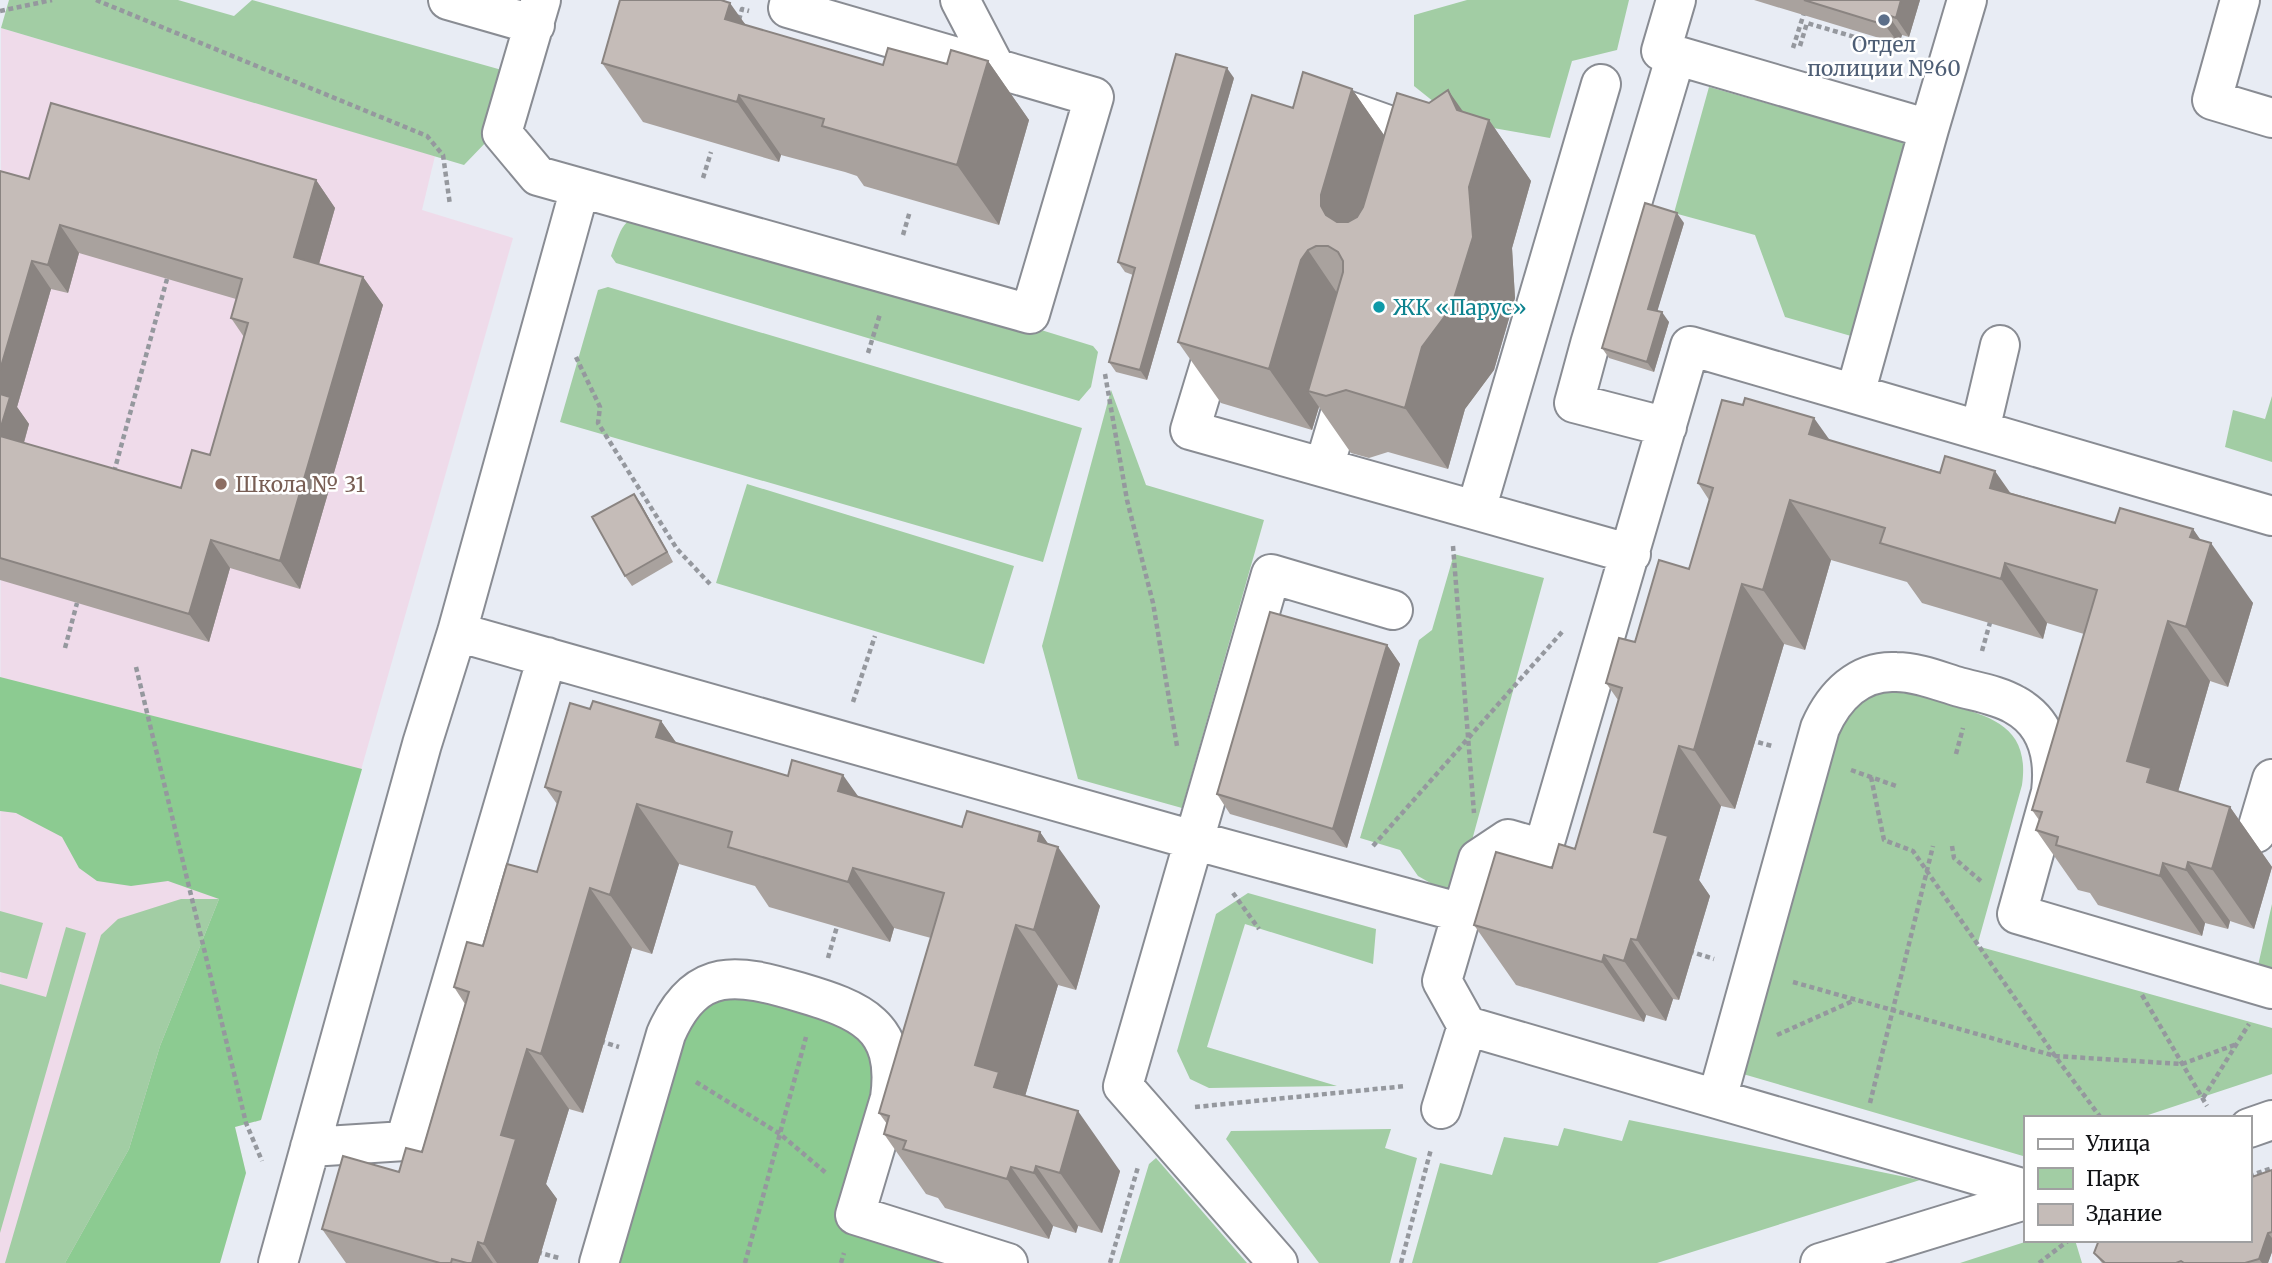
<svg xmlns="http://www.w3.org/2000/svg" width="2272" height="1263" font-family="Merriweather,serif">
	<rect width="100%" height="100%" fill="#e8ecf4"/>
	<path fill="#efdbea" d="M1 28 435 156 422 210 513 238 261 1120 235 1127 246 1173 220 1263H0Z"/>
	<path fill="#a2cda4" d="M9 0H178L234 16 252 0 509 72 490 138 464 165 1 28Z
		M1467 0H1629L1617 50 1572 61 1550 138 1459 122 1414 86V15Z
		M1709 87 1912 144 1858 338 1785 317 1755 235 1674 213Z
		M662 213 1093 346 1098 352 1091 387 1079 401 616 263 611 256C624 221 623 216 662 213Z
		M608 287 1082 428 1043 562 560 422 598 290Z
		M1111 390 1146 485 1264 520 1182 808 1078 779 1042 646Z
		M2272 396V462L2225 447 2233 410 2265 419Z
		M747 484 1014 566 984 664 716 583Z
		M1454 554 1544 578 1460 884 1441 889 1418 876 1400 850 1360 838 1419 640 1432 630Z
		M1870 691C1881 691 1892 689 1902 691 1918 695 1934 700 1949 705 1995 717 2030 729 2022 785L1977 946 2272 1028V1074L2139 1118H2025V1155L2023 1156 1743 1074 1829 731Z
		M1248 893 1376 929 1373 964 1245 924 1207 1047 1337 1086 1209 1088 1190 1079 1177 1051 1216 914Z
		M181 899H219L160 1046 129 1149 65 1263H5L101 935 118 919Z
		M2272 904V974L2257 970Z
		M0 911 43 923 27 979 0 972Z
		M66 927 86 933 0 1233V984L46 997Z
		M1629 1120 1920 1180 1657 1263H1412L1440 1163 1492 1175 1504 1137 1558 1146 1564 1128 1622 1141Z
		M1391 1129 1385 1148 1417 1158 1390 1263H1319L1226 1139 1231 1131Z
		M1156 1158 1247 1263H1119L1149 1164Z
		M2031 1240H2075L2082 1263H1960Z"/>
	<path fill="#8ccb91" d="M0 677 362 769 261 1120 235 1127 246 1173 220 1263H65L129 1149 160 1046 219 899 168 881 131 886 97 881 79 868 62 837 16 813 0 811Z
		M741 991 862 1033 880 1078 840 1223 965 1263H612L678 1038 696 1009Z"/>
	<g fill="none" stroke-linecap="round" stroke-linejoin="round">
		<defs>
			<path id="minor" d="M448 0 535 25
				M541 0 502 133 538 176 1030 314 1094 97 788 8 790 0
				M960 0 996 69
				M1676 0 1661 51 1929 129 1855 394 2272 516
				M2240 0 2212 100 2272 118
				M1324 104H1329L1422 137 1418 151
				M1929 129 1967 0
				M1220 331 1190 430 1631 554
				M1667 427 1574 403 1590 344 1676 55
				M1980 430 2000 345
				M1324 467 1350 380
				M1476 510 1601 84
				M457 632 1193 840 1462 913 1442 981 1467 1026 2025 1189
				M2256 833 2272 779
				M1462 913 1478 859 1508 839 1543 849 1690 346 1855 394
				M1717 1099 1820 728C1834 696 1859 670 1896 672 1917 672 1939 681 1959 687 1977 692 1998 695 2015 705 2048 723 2055 758 2051 792L2017 914 2272 989
				M1441 1109 1467 1026
				M2249 1128 2272 1120
				M310 1147 405 1141 547 657
				M278 1263 422 744 457 632 580 188
				M599 1263 666 1034C696 965 738 974 799 992 860 1010 900 1025 890 1098L855 1215 1008 1263
				M1278 1263 1123 1086 1271 574 1393 610
				M1820 1263 2025 1200"/>
		</defs>
		<use href="#minor" stroke="#898c93" stroke-width="42"/>
		<path stroke="#95989e" stroke-width="4.5" stroke-dasharray="5 3.5" stroke-linecap="butt" d="M96 0 427 136 443 155 450 205
			M0 11 52 0
			M739 20 742 9 749 11
			M1800 46 1807 23 1892 48 1894 39
			M1793 48 1805 10
			M703 178 711 152
			M903 235 910 211
			M868 353 880 314
			M576 357 600 407 598 423 677 549 710 584
			M1105 374 1127 500 1153 603 1177 746
			M114 472 167 279
			M1453 546 1474 813
			M65 648 77 603
			M1982 651 1991 619
			M136 667 246 1123 262 1161
			M853 702 875 636
			M1750 740 1772 746
			M1956 754 1963 728
			M1851 770 1899 787
			M1871 777 1884 840 1913 851 2055 1056 2101 1118
			M1373 846 1562 632
			M1952 846 1954 858 1982 882
			M1233 893 1259 929
			M1689 951 1714 959
			M828 958 838 923
			M1793 982 2055 1056 2182 1064 2237 1044
			M2142 995 2207 1106
			M1777 1035 1855 1000
			M600 1041 619 1047
			M696 1082 780 1134 826 1173
			M2203 1098 2249 1024
			M1870 1103 1933 846
			M1195 1107 1406 1086
			M2249 1176 2272 1168
			M537 1252 559 1258
			M745 1263 806 1037
			M841 1263 844 1253
			M1110 1263 1138 1167
			M1401 1263 1431 1149
			M2039 1263 2069 1240"/>
		<use href="#minor" stroke="#fff" stroke-width="38"/>
	</g>
	<path fill="#a9a29e" fill-rule="evenodd" d="M1754 0H1920L1909 37 1902 35 1899 44Z
		M727 2 746 25 883 65 947 64 988 61 1029 120 999 225 864 186 857 176 845 172 781 155 779 162 643 122 602 63Z
		M1234 78 1147 380 1116 372 1109 362 1133 275 1125 272 1118 262Z
		M1352 89 1384 135 1463 112 1489 120 1531 181 1512 248 1515 298 1494 370 1465 409 1448 469 1388 452 1369 458 1351 453 1319 407 1312 430 1221 403 1178 342 1293 108Z
		M0 171 29 179 316 180 335 208 319 264 363 277 383 305 300 589 230 568 209 642 0 580ZM79 253 236 299 231 318 244 337 210 455 181 488 24 443 29 424 17 407 51 289 68 293Z
		M1684 223 1657 311 1669 322 1654 372 1609 358 1602 348Z
		M1830 440 2115 523 2193 529 2200 540 2253 603 2228 687 2210 681 2178 792 2230 807 2272 867 2254 929 2230 921 2228 929 2205 923 2202 936 2098 905 2090 893 2078 890 2036 830 2039 820 2032 810 2084 634 2047 623 2043 639 1922 603 1907 582 1831 560 1805 650 1784 644 1735 809 1721 806 1699 880 1710 896 1679 1000 1673 999 1666 1021 1646 1015 1644 1022 1516 985 1474 925 1552 868 1575 849 1618 700 1606 683 1689 569 1709 500 1698 483Z
		M634 494 641 504 673 562 632 586 625 576Z
		M1387 645 1400 664 1347 848 1230 814 1217 794Z
		M590 709 661 721 677 744 962 827 1040 832 1048 844 1100 906 1076 990 1058 985 1025 1096 1120 1171 1102 1233 1078 1226 1076 1233 1053 1226 1049 1239 945 1208 938 1198 926 1194 884 1134 887 1124 879 1113 931 938 894 928 890 942 769 907 755 886 679 864 652 954 632 948 583 1113 569 1109 546 1184 557 1199 538 1263H346L322 1229 399 1172 422 1152 465 1004 454 987 537 872 557 804 545 787Z
		M2272 1170V1252L2268 1263H2102L2094 1253Z"/>
	<path fill="#8a8481" d="M1901 0H1920L1909 37 1896 18Z
		M730 3 772 62 725 19Z
		M1888 15 1902 35 1899 44 1885 25Z
		M988 61 1029 120 999 225 957 165Z
		M1227 68 1234 78 1147 380 1140 370Z
		M1352 89 1395 151 1364 256 1326 215 1321 206V195Z
		M1448 90 1483 140 1489 120 1531 181 1512 248 1515 298 1494 370 1465 409 1448 469 1405 408 1457 110Z
		M739 95 781 155 779 162 737 102Z
		M316 180 335 208 313 285 294 257Z
		M1677 213 1684 223 1655 319 1648 309Z
		M60 225 79 253 68 293 48 265Z
		M1308 250 1350 312 1308 391 1319 407 1312 430 1269 369 1301 260Z
		M32 261 51 289 17 407 29 424 18 463 0 438V370Z
		M363 277 383 305 300 589 280 561Z
		M1662 312 1669 322 1654 372 1647 362Z
		M1814 418 1856 477 1809 434Z
		M1995 471 2037 531 1990 488Z
		M634 494 641 504 673 562 667 552Z
		M1790 500 1831 560 1805 650 1763 590Z
		M2193 529 2209 552 2211 543 2253 603 2228 687 2186 627 2190 537Z
		M211 540 230 568 209 642 189 614Z
		M2005 563 2047 623 2043 639 2001 579Z
		M1742 584 1784 644 1735 809 1694 750Z
		M2168 621 2210 681 2175 802 2188 842 2127 761Z
		M1387 645 1400 664 1347 848 1333 829Z
		M661 721 703 781 656 737Z
		M1679 746 1721 806 1699 880 1710 896 1679 1000 1637 940 1654 832Z
		M843 775 885 834 838 791Z
		M637 804 679 864 652 954 610 895Z
		M2230 807 2272 867 2254 929 2212 869Z
		M1040 832 1056 855 1058 847 1100 906 1076 990 1034 930 1038 841Z
		M2188 862 2230 921 2228 929 2186 870Z
		M2163 863 2205 923 2202 936 2160 876Z
		M853 868 894 928 890 942 848 882Z
		M590 888 632 948 583 1113 541 1054Z
		M1016 925 1058 985 1018 1120 975 1065Z
		M1631 939 1673 999 1666 1021 1624 961Z
		M1604 955 1646 1015 1644 1022 1602 962Z
		M527 1049 569 1109 546 1184 557 1199 538 1263H497L484 1244 501 1135Z
		M1078 1111 1120 1171 1102 1233 1060 1173Z
		M1036 1166 1078 1226 1076 1233 1034 1173Z
		M1011 1167 1053 1226 1049 1239 1007 1179Z
		M2268 1233 2272 1238V1252L2268 1263H2262L2259 1259Z
		M478 1242 493 1263H472Z"/>
	<path fill="#c5bcb8" stroke="#8a8481" stroke-width="2" d="M620 0H721L730 3 725 19 883 65 888 48 947 64 951 50 988 61 957 165 822 126 824 119 803 113 739 95 737 102 602 63Z
		M1804 0H1901L1896 18 1888 15 1885 25Z
		M1176 54 1227 68 1140 370 1109 362 1135 268 1118 262Z
		M1303 72 1352 89 1321 195V206L1326 215 1337 222H1348L1357 217 1363 207 1397 93 1429 103 1448 90 1457 110 1489 120 1469 187 1473 237 1451 308 1422 347 1405 408 1346 390 1326 396 1308 391 1343 272V261L1338 252 1328 246H1316L1308 250 1301 260 1269 369 1178 342 1252 95 1293 108Z
		M51 103 316 180 294 257 363 277 280 561 211 540 189 614 0 558V436L181 488 192 450 210 455 248 323 231 318 242 279 60 225 48 265 32 261 0 370V171L29 179Z
		M1645 203 1677 213 1648 309 1662 312 1647 362 1602 348Z
		M0 394 10 397 0 430Z
		M1745 398 1814 418 1809 434 1940 473 1945 456 1995 471 1990 488 2115 523 2120 508 2193 529 2190 537 2211 543 2186 627 2168 621 2127 761 2151 768 2147 782 2230 807 2212 869 2188 862 2186 870 2163 863 2160 876 2056 845 2058 837 2036 830 2042 812 2032 810 2097 590 2005 563 2001 579 1880 543 1885 528 1790 500 1763 590 1742 584 1694 750 1679 746 1654 832 1668 836 1637 940 1631 939 1624 961 1604 955 1602 962 1474 925 1496 852 1552 868 1559 844 1575 849 1622 688 1606 683 1619 638 1635 642 1659 560 1689 569 1713 488 1698 483 1722 400 1743 405Z
		M634 494 667 552 625 576 592 517Z
		M1270 612 1387 645 1333 829 1217 794Z
		M593 701 661 721 656 737 788 776 792 760 843 775 838 791 962 827 967 811 1040 832 1038 841 1058 847 1034 930 1016 925 975 1065 999 1072 994 1087 1078 1111 1060 1173 1036 1166 1034 1173 1011 1167 1007 1179 903 1149 906 1141 884 1134 889 1116 879 1113 944 893 853 868 848 882 728 847 732 832 637 804 610 895 590 888 541 1054 527 1049 501 1135 516 1139 484 1244 478 1242 472 1263H467L452 1259 451 1263H440L322 1229 343 1156 399 1172 406 1148 422 1152 469 992 454 987 467 942 483 946 507 864 537 872 561 792 545 787 570 703 590 709Z
		M2272 1170V1232L2268 1233 2259 1259 2245 1263H2184L2181 1261 2176 1263H2105L2094 1253 2099 1240H2249V1178Z"/>
	<circle fill="#5c6f8a" stroke="#fff" stroke-width="2.5" cx="1884" cy="20" r="7"/>
	<circle fill="#0f9aa8" stroke="#fff" stroke-width="2.5" cx="1379" cy="307" r="7"/>
	<circle fill="#8d6e63" stroke="#fff" stroke-width="2.5" cx="221" cy="484" r="7"/>
	<g text-anchor="middle" dominant-baseline="central" stroke-width="5" stroke-linejoin="round" paint-order="stroke">
		<g font-size="21" fill="#4e5e75" stroke="#fff">
			<text x="1884" y="44">Отдел<tspan x="1884" dy="24">полиции №60</tspan></text>
		</g>
		<g font-size="21" fill="#0d838f" stroke="#fff" text-anchor="start">
			<text x="1393" y="307">ЖК «Парус»</text>
		</g>
		<g font-size="21" fill="#785e54" stroke="#fff" text-anchor="start">
			<text x="235" y="484">Школа № 31</text>
		</g>
	</g>
	<rect x="2024" y="1116" width="228" height="126" fill="#ffffff" stroke="#a0a0a1" stroke-width="2"/>
	<rect x="2038" y="1139" width="35" height="10" fill="#ffffff" stroke="#a0a0a1" stroke-width="2"/>
	<text x="2086" y="1151" font-size="21" fill="#111215">Улица</text>
	<rect x="2038" y="1168" width="35" height="21" fill="#a2cda4" stroke="#a0a0a1" stroke-width="2"/>
	<text x="2086" y="1186" font-size="21" fill="#111215">Парк</text>
	<rect x="2038" y="1204" width="35" height="21" fill="#c5bcb8" stroke="#a0a0a1" stroke-width="2"/>
	<text x="2086" y="1221" font-size="21" fill="#111215">Здание</text>
</svg>
